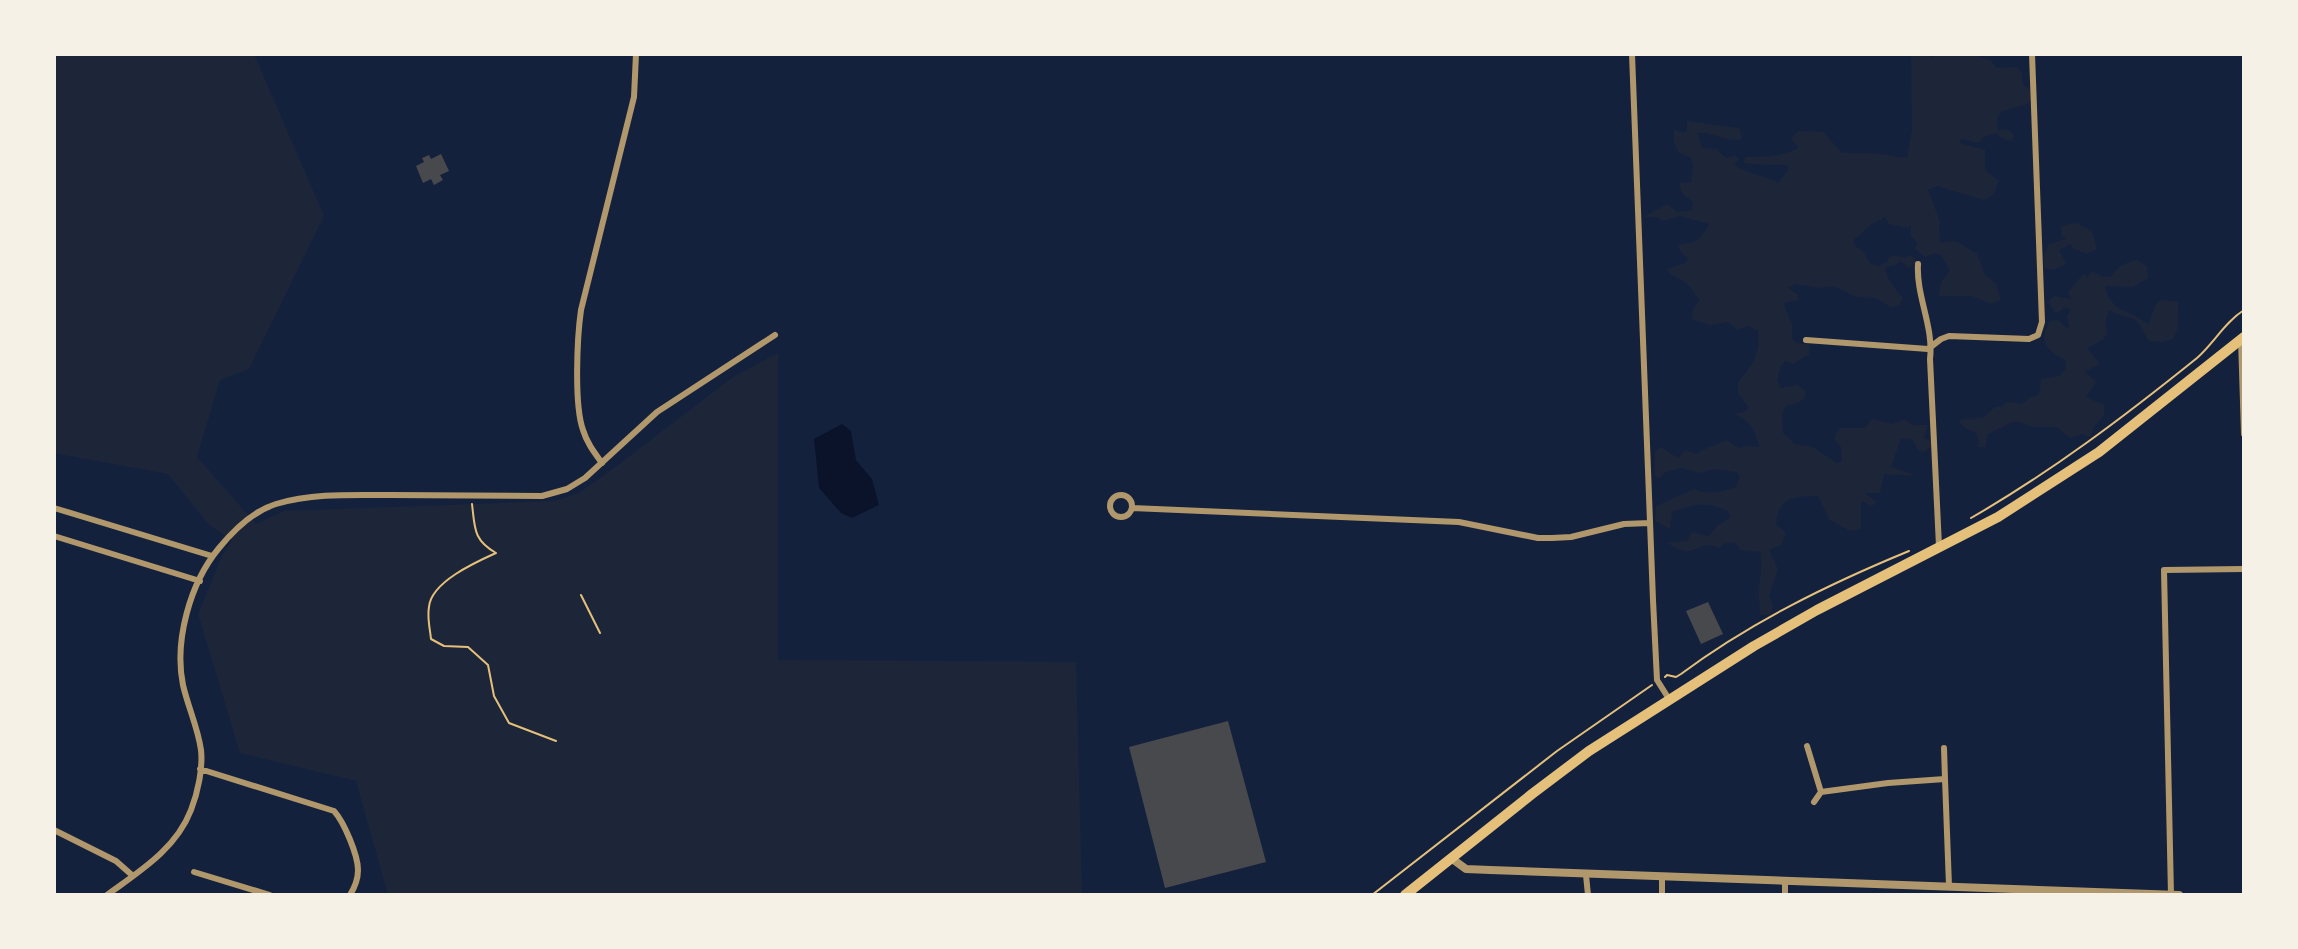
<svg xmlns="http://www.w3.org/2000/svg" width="2298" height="949" font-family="'Titillium Web',sans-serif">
	<rect width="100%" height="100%" fill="#14213d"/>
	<path fill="#1d2539" d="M54 54H254L324 216 249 369 220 380 197 457 256 524 284 511 554 501 579 493 614 468 733 377 778 353V660L1076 662 1082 895H388L356 781 240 753 198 614 222 556 232 540 209 525 168 474 54 453Z
		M1911 54H1928L1932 57 1939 54H1975L1977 56 1990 60 1997 68 2017 67 2022 73 2023 85 2037 94 2027 104 2002 111 1997 118 1998 131 2001 129 2011 131 2014 136 2011 141 2001 138 1997 133 1984 137 1979 143 1961 139 1959 143 1985 150V170L1999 181 1993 195 1984 200 1937 186 1928 190 1940 221 1939 230 1941 243 1949 241 1958 242 1977 254 1985 275 1996 284 2001 300 1991 304 1972 296H1939L1941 282 1950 271 1941 255 1935 253 1925 257 1915 249 1917 242 1911 237V225L1908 228 1889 224 1885 217 1870 225 1853 241 1856 247 1863 251 1871 264 1878 266 1888 262V258L1893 255 1906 258 1909 255 1915 258 1916 263 1910 268 1900 261 1896 265 1885 267C1886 279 1895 288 1903 298L1899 306 1891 307 1875 298 1856 297 1833 286 1820 288 1796 284 1788 288 1798 295 1799 300 1783 303 1792 324V339L1797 343 1810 345 1809 354 1793 364 1785 361 1781 366 1777 380 1781 388 1797 385 1806 391C1804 404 1797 402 1786 406L1782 413 1783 433 1795 444 1813 447 1837 463 1842 461 1841 447 1834 439 1839 428H1865L1872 419 1893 424 1904 419 1912 425H1928L1924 438 1931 441V447L1924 452 1918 450 1912 439 1901 438 1891 467 1917 476 1884 474 1880 493H1865L1877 502 1872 506 1861 501V529L1850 531 1829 519 1818 496C1793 497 1779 496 1776 524L1786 533 1781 545 1769 550 1778 569 1769 596 1773 605 1770 615H1760C1761 605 1757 595 1759 587 1761 575 1762 565 1761 552L1741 550 1734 542 1723 544 1719 548C1705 542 1705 546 1693 550 1684 554 1675 547 1667 543L1687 541 1692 532 1709 536 1718 525 1730 518 1729 512C1709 501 1693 504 1672 512L1670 529 1655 521 1656 506 1694 489C1707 495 1723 492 1736 487L1740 477 1737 472 1715 469 1701 473 1681 468 1665 472 1659 479 1654 475 1655 451 1661 447 1678 458 1685 450 1696 454C1706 447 1716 446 1726 440L1739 448 1744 446 1760 447C1754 430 1751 421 1734 414L1744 412 1749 408 1738 393V382C1752 365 1761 354 1758 331L1748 326 1737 330 1728 322 1709 325 1692 319 1693 309 1700 299C1694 295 1693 289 1687 284 1679 277 1672 278 1667 269L1685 263 1688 258 1683 255 1677 245C1698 241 1698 244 1709 224L1680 216 1663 221 1656 217H1643L1668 204 1677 212 1692 210 1693 202C1685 195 1680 195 1680 183L1691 182 1693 166 1691 158 1678 152 1674 141V129L1683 133 1687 131V121L1739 128 1742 137 1739 140C1725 141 1712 132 1698 133L1702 148 1716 149 1726 158 1735 156 1740 159 1734 165C1748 174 1764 175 1778 183L1788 170V165C1774 164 1754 166 1743 162L1746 157C1764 157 1781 157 1798 148L1791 138 1798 131 1823 132 1842 153H1872L1907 158 1912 130Z
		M2076 223 2092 231 2097 249 2087 254 2074 249 2070 244 2059 250 2066 264 2054 270 2044 268V255L2049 244 2066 239 2062 236 2061 226Z
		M2137 260 2147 266 2148 278 2133 287 2105 286C2110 312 2128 309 2148 324L2156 304 2160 300 2179 302C2176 317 2182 323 2173 339L2163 342 2149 341C2144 335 2141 323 2134 319 2126 315 2117 316 2110 310 2097 332 2123 331 2087 348L2100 364 2085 372 2096 382 2086 397 2104 405V415L2093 428 2091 437 2082 434 2070 438 2057 427H2032L2020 422H2012L1987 435 1986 447H1977L1979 441 1976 433 1965 428 1958 420 1984 417 1995 407H2001L2007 402 2021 404 2031 397 2037 396 2040 390 2041 379 2060 376 2066 368 2065 360C2046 350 2038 342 2050 321L2058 320 2067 328 2069 327 2067 316 2071 309 2063 307 2062 310 2055 313 2048 301 2055 296 2071 299 2068 292 2084 273 2087 278 2092 271 2103 277 2112 276C2118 265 2126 263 2137 260Z"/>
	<path fill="#0b132b" d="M842 424 851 431 856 460 872 479 879 505 852 518 841 513 819 488 814 439Z"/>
	<path fill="#48494c" d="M441 154 449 171 440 175 443 180 434 185 431 179 423 183 416 166 424 162 422 158 429 155 431 159Z
		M1708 602 1723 634 1701 644 1686 611Z
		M1228 721 1266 862 1165 888 1129 747Z"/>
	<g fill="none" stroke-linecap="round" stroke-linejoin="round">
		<path stroke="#e5c07b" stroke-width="2" d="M472 504C475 528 473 540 496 553 476 562 431 582 429 607 427 617 430 629 431 639L444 646 468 647 488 665 494 696 509 723 556 741
			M1971 518C2051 472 2125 416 2197 358 2214 343 2225 322 2244 310
			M581 595 600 633
			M1665 677 1667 675 1676 677 1681 674C1751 622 1829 584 1909 551
			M1372 895 1557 751 1652 685"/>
		<path stroke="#b1986c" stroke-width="6" d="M1632 54 1653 600 1657 680 1669 699
			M1918 264C1916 296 1934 327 1930 359L1939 546
			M2241 339 2244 434
			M1806 340 1928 349 1941 339 1949 336 2029 339 2038 335 2042 322 2032 54
			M602 463C594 452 587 443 583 430 574 405 577 338 581 310L634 97 636 54
			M1110 506a11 11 0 1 1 22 0a11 11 0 1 1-22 0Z
			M54 508 212 556
			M1132 508 1459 522 1538 538H1552L1571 537 1624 524 1650 523
			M54 536 200 581
			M1807 746 1821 792 1814 802
			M200 769 334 811C344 822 358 855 358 870 358 880 355 887 350 895
			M1945 779 1949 886
			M1821 792 1888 783 1945 779 1944 748
			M54 830 116 861 133 876
			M194 872 270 895
			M1586 875 1588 895
			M1662 878V895
			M1785 881V895
			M107 895C140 871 176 849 191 810 198 792 203 768 201 750 198 728 188 707 183 685 174 641 190 583 219 548 233 531 253 511 276 504 313 493 352 495 390 495 441 495 492 496 542 496L567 489 585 478 657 412 775 335
			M2171 895 2164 570 2244 569"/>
		<path stroke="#b1986c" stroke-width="8" d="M1451 858 1466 869 1490 870 2179 895"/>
		<path stroke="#e5c07b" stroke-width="10" d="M1405 895 1532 794 1589 751 1754 646 1817 610 1998 517 2099 452 2244 337"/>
	</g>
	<rect width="2298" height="949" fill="none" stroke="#f6f1e7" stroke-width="112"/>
</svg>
